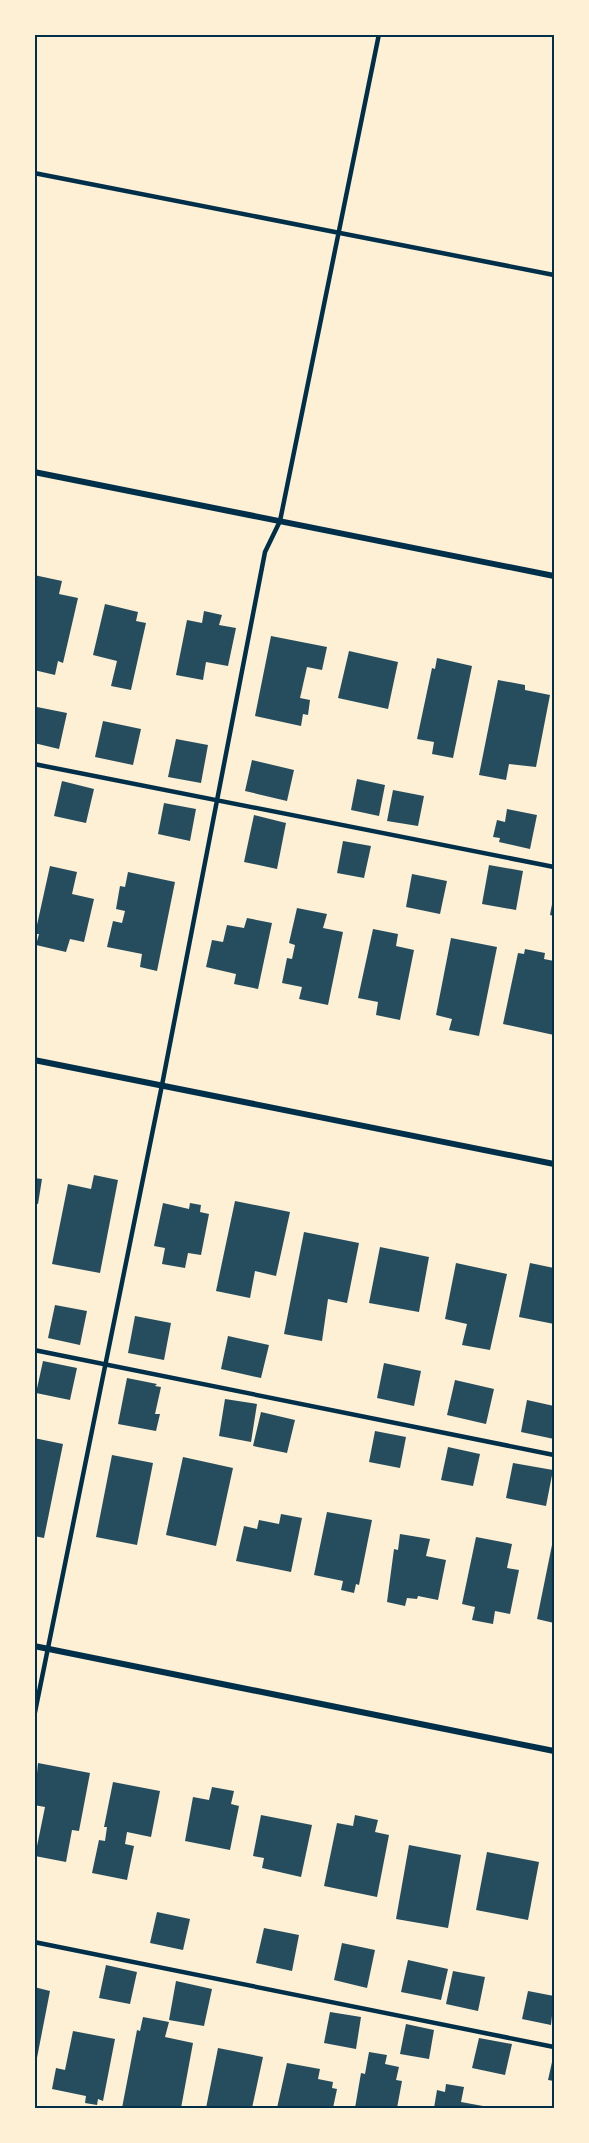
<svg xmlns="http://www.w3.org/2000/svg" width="589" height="2143" font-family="Cabin,sans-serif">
	<rect width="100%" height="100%" fill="#fdf0d5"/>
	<path fill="#264d5e" d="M34 575 62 581 59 594 78 598 63 663 58 661 55 675 34 670Z
		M105 604 138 612 136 621 146 623 131 690 111 686 117 661 93 655Z
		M204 611 222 615 219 625 236 628 228 666 206 662 203 680 176 675 187 620 202 623Z
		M271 636 327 647 322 670 307 667 300 698 310 700 308 715 303 714 301 726 255 716Z
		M349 651 398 662 388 709 338 698Z
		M437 658 472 666 453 758 432 754 434 742 417 739 432 668 435 669Z
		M498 680 525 685V690L550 695 536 767 509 764 506 780 479 775Z
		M37 707 67 713 59 749 34 743Z
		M103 721 141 729 133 765 95 757Z
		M176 739 208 745 201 783 168 777Z
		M252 760 294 770 287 801 245 791Z
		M357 779 385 785 379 816 351 810Z
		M62 781 94 789 86 823 54 816Z
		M393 790 424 796 418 826 387 821Z
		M164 803 196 809 190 841 158 834Z
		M507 809 537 815 530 849 499 842 500 838 493 837 497 820 505 822Z
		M254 815 286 823 277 869 244 862Z
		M343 841 371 846 364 878 337 873Z
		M489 865 523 871 516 910 482 904Z
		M50 866 77 872 72 894 94 899 84 942 70 939 66 952 36 945 39 934H35Z
		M128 872 175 882 157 971 140 967 142 954 107 947 113 921 122 923 125 911 116 909 120 886 125 887Z
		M412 874 447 881 440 914 406 907Z
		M553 899 554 900V916L550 915Z
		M297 908 327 914 323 928 343 932 328 1005 299 999 302 987 282 983 287 958 292 959 295 945 289 943Z
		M247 918 272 923 258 989 234 984 236 974 206 967 212 940 223 942 227 925 244 928Z
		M373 929 398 934 396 946 414 950 400 1020 376 1015 378 1002 358 998Z
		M451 938 497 947 479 1036 449 1030 452 1019 436 1015Z
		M525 949 545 953 544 959 554 961V1035L503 1024 518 953 524 954Z
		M94 1175 118 1180 100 1273 52 1264 68 1184 91 1189Z
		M34 1178 42 1179 38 1204 34 1203Z
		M235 1201 290 1212 276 1276 255 1271 250 1298 216 1291Z
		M163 1203 189 1209 190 1203 201 1205 200 1212 209 1214 201 1255 188 1253 185 1268 162 1264 165 1248 154 1246Z
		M304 1232 359 1243 347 1303 328 1299 322 1341 284 1334Z
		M380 1247 429 1257 419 1312 369 1303Z
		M456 1263 507 1274 490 1350 462 1345 467 1324 445 1319Z
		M530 1263 554 1268 552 1283 554 1284V1324L519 1317Z
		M55 1305 87 1311 80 1345 48 1338Z
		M135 1316 171 1323 164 1360 128 1353Z
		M228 1336 269 1345 261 1378 221 1369Z
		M43 1361 77 1368 70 1400 36 1393Z
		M384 1363 421 1371 414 1406 377 1398Z
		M127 1378 157 1384 155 1386 161 1387 155 1414H160L156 1431 118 1424Z
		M455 1380 494 1389 486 1424 447 1415Z
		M225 1399 257 1404 251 1442 219 1436Z
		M527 1400 554 1406V1439L521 1432Z
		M261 1412 295 1420 287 1453 253 1446Z
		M375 1431 406 1437 400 1468 369 1462Z
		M34 1438 63 1444 44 1538 34 1536Z
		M448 1447 480 1454 473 1486 441 1480Z
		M112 1455 153 1463 137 1545 96 1537Z
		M183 1457 233 1468 216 1546 166 1535Z
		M513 1463 553 1470 546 1506 506 1498Z
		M327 1512 372 1520 359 1585 356 1584 354 1593 341 1590 343 1581 314 1575Z
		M281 1514 302 1518 291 1572 236 1561 244 1526 257 1529 259 1520 279 1524Z
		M400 1534 430 1539 426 1556 446 1560 438 1600 418 1596 417 1599 407 1598 405 1606 387 1602 394 1549 398 1550Z
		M476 1537 512 1544 507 1568 519 1570 510 1614 495 1611 493 1624 472 1620 475 1607 462 1604Z
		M553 1540 554 1541V1623L537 1619Z
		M38 1763 90 1773 79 1831 72 1830 66 1862 35 1856 45 1807 34 1805Z
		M113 1782 160 1791 151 1837 127 1832 125 1844 134 1846 127 1880 92 1873 99 1840 105 1841 107 1827H104Z
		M212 1787 234 1791 231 1804 239 1806 230 1850 185 1841 193 1797 209 1800Z
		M261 1815 312 1825 301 1877 262 1868 264 1858 253 1856Z
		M355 1815 378 1820 375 1832 389 1835 377 1897 324 1886 337 1823 353 1826Z
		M409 1845 461 1855 448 1928 396 1919Z
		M487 1852 539 1862 528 1920 476 1910Z
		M157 1912 190 1919 183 1950 150 1943Z
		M264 1928 299 1935 292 1971 256 1963Z
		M342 1943 375 1950 367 1988 334 1980Z
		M408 1960 448 1969 441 2000 401 1992Z
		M106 1965 137 1972 130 2004 99 1998Z
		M453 1971 485 1977 478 2011 446 2004Z
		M176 1981 212 1989 204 2026 169 2020Z
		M34 1987 50 1991 36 2063H34Z
		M528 1991 554 1996 551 2025 522 2019Z
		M330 2012 361 2017 356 2049 324 2043Z
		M143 2017 169 2022 165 2037 193 2043 181 2108H122L137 2030 140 2031Z
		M406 2024 434 2030 429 2059 400 2054Z
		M73 2031 115 2039 103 2101 98 2099 97 2105 85 2103 86 2096 52 2089 56 2068 65 2070Z
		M479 2038 512 2044 505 2075 472 2068Z
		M218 2048 263 2057 252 2108H206Z
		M369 2052 387 2055 385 2064 399 2067 396 2080 402 2081 397 2108H355L361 2073 365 2074Z
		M554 2053V2081L548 2080Z
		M287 2063 320 2069 318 2079 333 2082 332 2088 337 2089 333 2108H277Z
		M446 2084 464 2087 461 2102 483 2106 482 2108H434L437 2090 445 2092Z"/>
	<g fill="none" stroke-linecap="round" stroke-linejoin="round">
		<path stroke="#003049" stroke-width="4.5" d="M34 173 554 275
			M34 764 554 867
			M34 1350 554 1455
			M34 1717 162 1085 265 552 280 521 379 34
			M34 1942 554 2047"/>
		<path stroke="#003049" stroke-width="6" d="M34 472 554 576
			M34 1060 554 1164
			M34 1646 554 1751"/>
	</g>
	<rect width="589" height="2143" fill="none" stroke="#fdf0d5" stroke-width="72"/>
	<rect x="36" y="36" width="517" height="2071" fill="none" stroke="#003049" stroke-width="2"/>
</svg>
